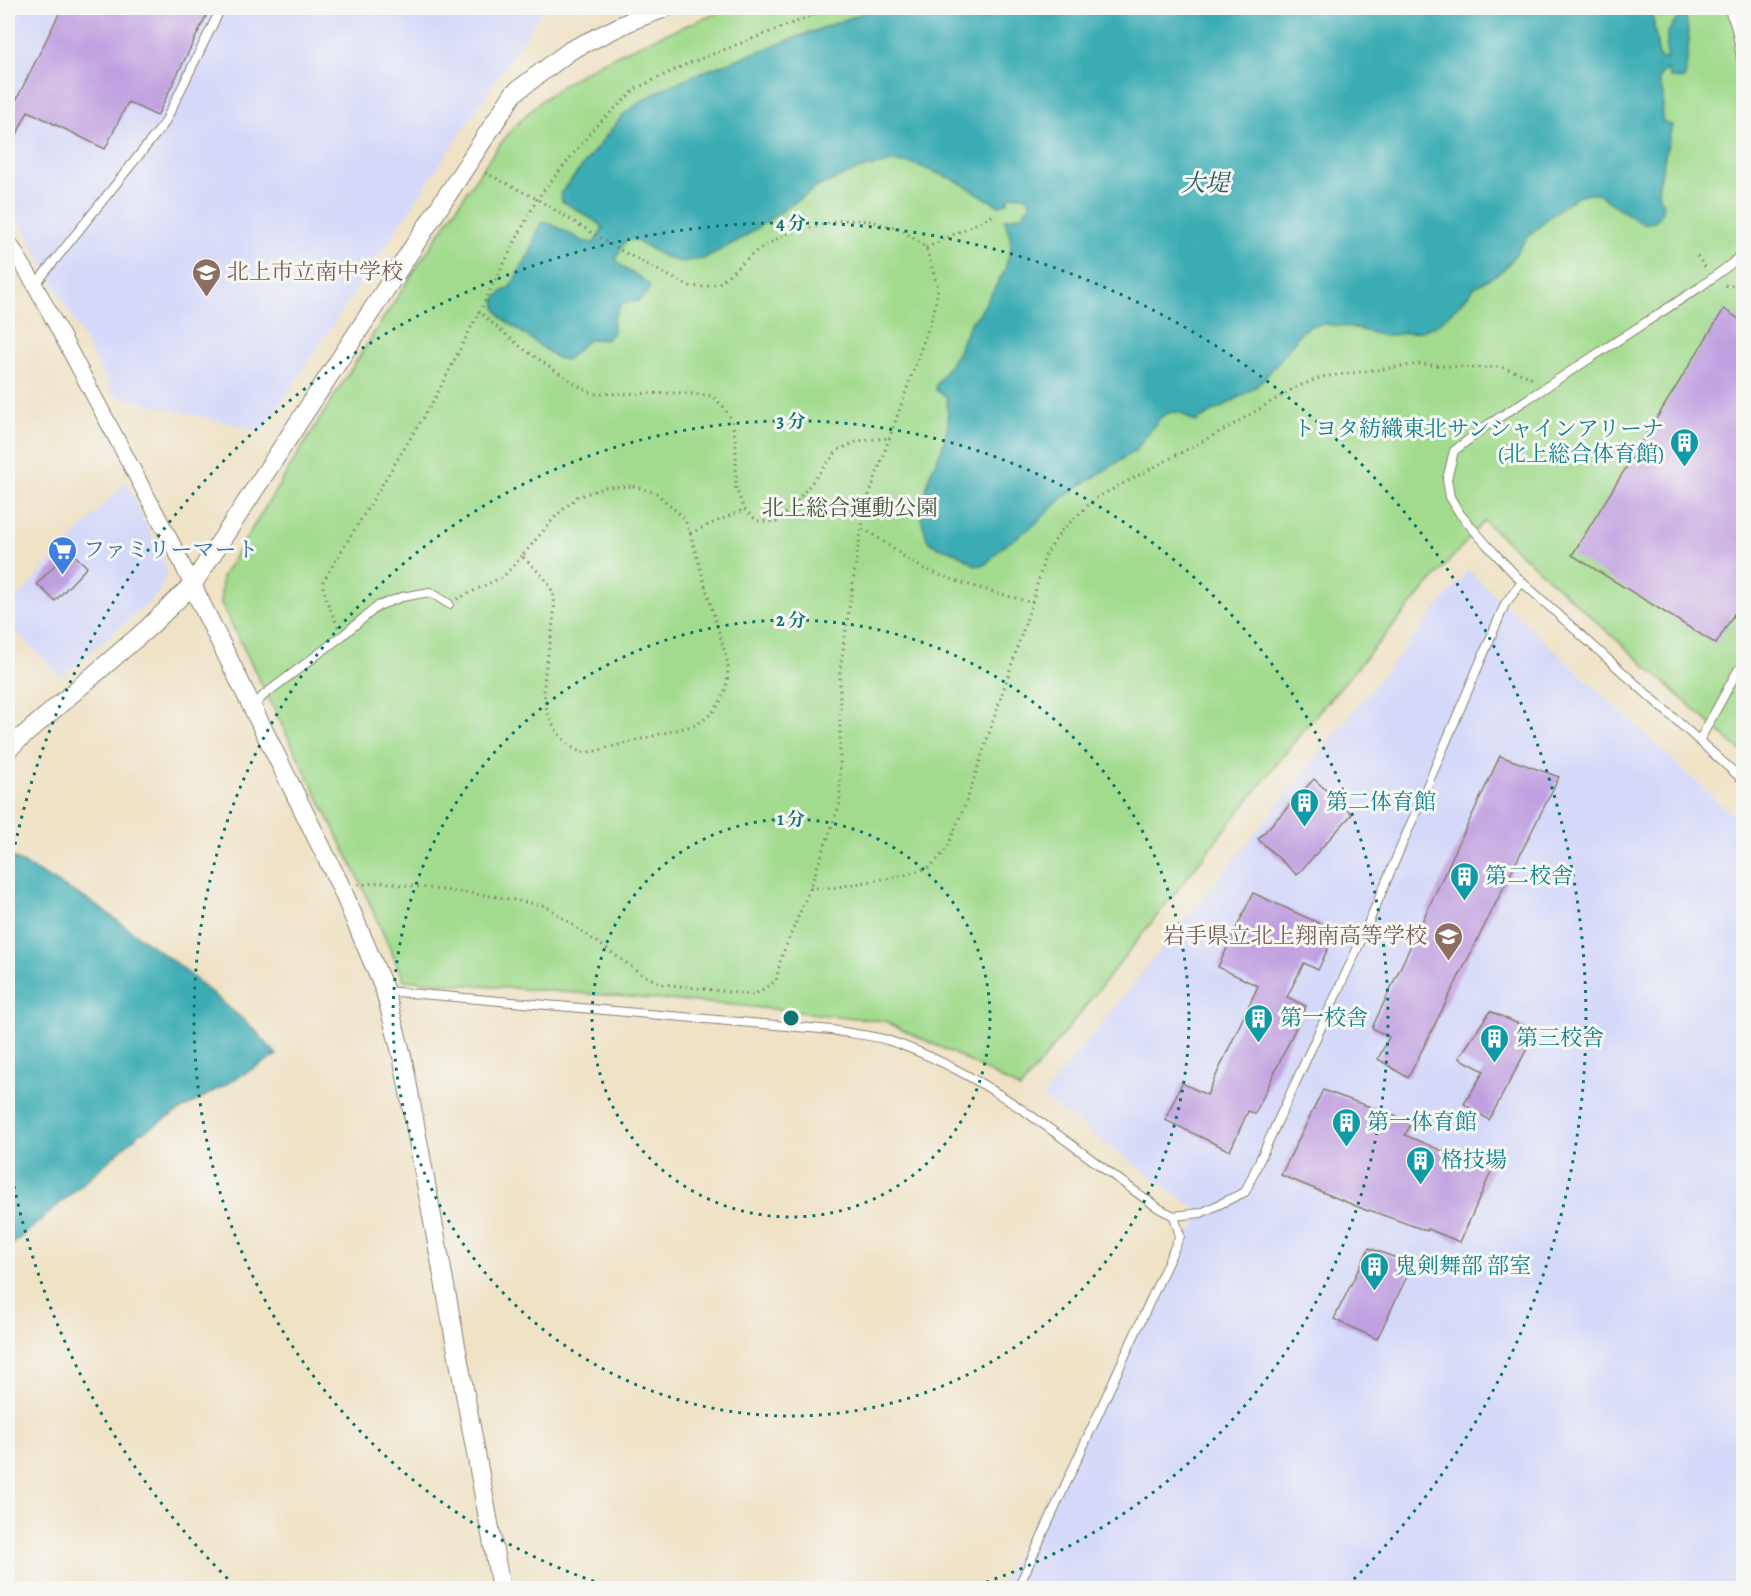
<svg xmlns="http://www.w3.org/2000/svg" width="1751" height="1596" font-family="Alegreya,'Noto Serif JP',serif">
	<rect width="100%" height="100%" fill="#f6f6f2"/>
	<filter id="ink" filterUnits="userSpaceOnUse"><feTurbulence type="fractalNoise" baseFrequency=".0167" numOctaves="2"/><feDisplacementMap in="SourceGraphic" scale="12" xChannelSelector="R" yChannelSelector="G"/><feConvolveMatrix kernelMatrix="1 2 1 2 8 2 1 2 1" color-interpolation-filters="sRGB"/></filter>
	<filter id="wash" filterUnits="userSpaceOnUse"><feTurbulence type="fractalNoise" baseFrequency=".008" numOctaves="4" result="noise"/><feDisplacementMap in="SourceGraphic" scale="24" xChannelSelector="R" yChannelSelector="G"/><feGaussianBlur stdDeviation="1.35" result="paint"/><feColorMatrix in="noise" values="0 0 0 0 0 0 0 0 0 0 0 0 0 0 0 0 0 1.4 0 .05"/><feComposite in="paint" operator="in"/></filter>
	<g filter="url(#wash)">
		<rect width="100%" height="100%" fill="#efe2c5"/>
		<path fill="#d4d8f9" d="M20 8H544L262 431 115 396 8 200V33Z
			M126 481 168 571 157 595 62 677 8 624V608Z
			M1468 570 1743 825V1588H998L1201 1213 1042 1097Z"/>
		<path fill="#a2db8e" stroke="#5f7c55" stroke-width="1.5" d="M730 8H1743V753L1484 521 1310 722 1020 1089 957 1055 884 1021 734 1005 404 980 357 875 221 603 222 577C295 460 366 342 443 228 475 181 504 128 550 94 603 55 669 33 730 8Z"/>
		<path fill="#3aacb4" stroke="#2b6468" stroke-width="1.5" d="M877 8H1646L1652 13 1659 57 1666 60 1667 34 1678 17H1686L1689 39 1685 79 1669 78 1668 69C1652 78 1661 83 1663 95 1664 104 1662 113 1662 122L1672 125 1659 183 1658 192 1663 204 1661 215 1654 222 1645 224 1636 220 1598 194 1588 193 1579 196 1567 203 1553 214 1526 239 1510 262 1502 271 1475 287 1462 302 1438 324 1421 331 1384 336 1354 328 1326 324 1310 326 1300 333 1277 364 1258 385 1243 395 1195 422 1181 413 1173 412 1166 414 1159 419 1135 451 1066 495 1033 526 1000 549 986 564 976 566 957 553 933 545 927 539 921 518 922 504 931 472 942 449 948 423 947 398 936 390V385L957 353 970 324 980 313 1004 272 1011 248 1010 236 1004 219 1023 215 1025 210 1030 205 1029 198 1024 196 1012 195 1008 199V202L999 206 957 181 914 164 893 162 857 170 819 186 741 239 703 259 681 262 663 256 633 239 625 242 616 259C624 273 642 274 650 287 641 304 637 301 621 304L613 320V332L606 340C577 336 585 349 565 360L557 358 502 318 496 309 495 299 502 292 510 287 531 251 535 237 541 223 547 222 585 242 594 243 603 229 600 224 562 201 560 194 623 115C660 84 706 71 751 54 793 39 835 23 877 8Z
			M8 855 93 903 181 967 253 1028 277 1055 139 1134 63 1201 8 1248Z"/>
		<g id="blocks">
			<path fill="#c09fe0" d="M62 8H210L157 116 128 102 105 149 28 111 8 153V117Z
				M1724 309 1743 322V599L1716 644 1572 555Z
				M69 550 87 567 55 601 37 584Z
				M1500 756 1559 777 1408 1078 1378 1059 1389 1037 1372 1028Z
				M1314 779 1352 814 1297 875 1258 839Z
				M1253 893 1336 931 1318 970 1304 963 1287 997 1306 1006 1255 1114 1248 1111 1230 1151 1165 1120 1182 1083 1207 1095 1258 986 1218 967Z
				M1490 1011 1536 1032 1489 1120 1464 1104 1484 1071 1459 1058Z
				M1323 1090 1412 1122 1405 1135 1473 1164 1476 1157 1495 1163 1460 1242 1428 1229 1427 1231 1369 1210 1368 1211 1281 1175Z
				M1369 1248 1413 1264 1377 1339 1334 1319Z"/>
		</g>
	</g>
	<g filter="url(#ink)">
		<use href="#blocks" fill-opacity="0" stroke="#867f70" stroke-width="1.5"/>
		<g fill="none" stroke-linecap="round" stroke-linejoin="round">
			<defs>
				<path id="service" d="M1727 8C1740 27 1738 51 1744 73
					M1744 251 1731 264 1700 287 1486 426 1454 451 1447 479 1450 497 1460 514 1487 545 1522 582 1744 781
					M35 285 164 124 221 8
					M252 708 264 695 342 636 378 606 402 597 430 592 449 604
					M1699 741 1738 670 1744 675
					M386 991 832 1030C851 1034 872 1035 890 1041 992 1075 1073 1149 1160 1209L1174 1216 1201 1213 1245 1192 1359 945 1505 604 1522 582
					M1018 1588 1180 1236 1174 1216"/>
				<path id="minor" d="M8 241 35 285 174 547 192 585"/>
				<path id="tertiary" d="M192 585 341 887 385 991 403 1060 501 1588
					M8 749 148 628 192 585 514 93 571 50 635 19 665 8"/>
			</defs>
			<use href="#service" stroke="#867f70" stroke-width="10"/>
			<use href="#minor" stroke="#867f70" stroke-width="17"/>
			<use href="#tertiary" stroke="#867f70" stroke-width="20"/>
			<path stroke="#867f70" stroke-width="3" stroke-dasharray="1.5 4.5" stroke-linecap="butt" d="M926 248 996 214
				M1697 256 1706 268
				M1725 285 1744 287
				M478 311 522 348 575 384 594 394 683 393 712 396 723 406 732 420 736 444V488L744 509 757 521 776 522 792 507 838 450 858 441 889 438
				M633 486 656 493 684 518 690 533 728 664C729 691 720 712 695 725L595 751C591 751 585 753 581 752 572 749 562 739 557 731 533 695 549 662 553 623 554 613 556 601 552 591 548 579 531 565 522 556L555 517 577 497 606 487Z
				M863 529C885 540 903 559 925 569 959 584 997 592 1032 603
				M690 533 743 510
				M457 599 504 576 522 556
				M338 627 327 601 322 583 435 398 537 199 595 127 637 88 687 64 832 8
				M358 885 381 882 498 897 546 906 643 975 663 984 754 995 776 981 781 958 810 888 840 803V670L858 548 866 504 934 312 938 288 926 248 901 229 870 221 842 220 810 228 785 234 755 252 719 283 704 287 688 286 620 250 537 199 482 171
				M810 888H831L901 876 930 867 946 850 966 803 1032 603 1045 556 1061 531 1096 498 1231 426 1294 388 1322 377 1420 364 1474 368 1501 367 1528 376 1534 380"/>
			<use href="#service" stroke="#fff" stroke-width="8"/>
			<use href="#minor" stroke="#fff" stroke-width="15"/>
			<use href="#tertiary" stroke="#fff" stroke-width="18"/>
		</g>
	</g>
	<g fill="none" stroke="#0f766e" stroke-width="3" stroke-dasharray="3 6">
		<circle cx="791" cy="1018" r="199"/>
		<circle cx="791" cy="1018" r="398"/>
		<path d="M611 1587A597 597 0 1 1 971 1587"/>
		<path d="M234 1585A795 795 0 0 1 8 1156M8 880A795 795 0 1 1 1348 1585"/>
	</g>
	<defs>
		<symbol id="school-pin" viewBox="-11 -11 22 30"><path d="M0 17L-7.5 6A9.5 9.5 0 1 1 7.5 6Z" fill="#8d6e63" stroke="#f6f6f2"/><path d="M0-5L7-2L0 1L-7-2ZM-4 1L0 2.5L4 1V4Q0 6-4 4Z" fill="#fff"/></symbol>
		<symbol id="building-pin" viewBox="-11 -11 22 30"><path d="M0 17L-7.5 6A9.5 9.5 0 1 1 7.5 6Z" fill="#0f9aa8" stroke="#f6f6f2"/><path d="M-4-6H4V6H1V3H-1V6H-4ZM-2.5-4.3h1.7v1.8h-1.7ZM.8-4.3h1.7v1.8H.8ZM-2.5-1h1.7V.8h-1.7ZM.8-1h1.7V.8H.8Z" fill="#fff"/></symbol>
		<symbol id="supermarket-pin" viewBox="-11 -11 22 30"><path d="M0 17L-7.5 6A9.5 9.5 0 1 1 7.5 6Z" fill="#3f7fe0" stroke="#f6f6f2"/><path d="M-6-5.5h2.5l.6 2H6L4.5 2H-2.5L-4.4-4H-6ZM-1.5 3.2a1.3 1.3 0 1 0 .1 0ZM3 3.2a1.3 1.3 0 1 0 .1 0Z" fill="#fff"/></symbol>
	</defs>
	<g fill-rule="evenodd">
		<use href="#school-pin" x="190" y="256" width="33" height="45"/>
		<use href="#building-pin" x="1668" y="426" width="33" height="45"/>
		<use href="#supermarket-pin" x="46" y="534" width="33" height="45"/>
		<use href="#building-pin" x="1288" y="786" width="33" height="45"/>
		<use href="#building-pin" x="1448" y="860" width="33" height="45"/>
		<use href="#school-pin" x="1432" y="920" width="33" height="45"/>
		<use href="#building-pin" x="1242" y="1002" width="33" height="45"/>
		<use href="#building-pin" x="1478" y="1022" width="33" height="45"/>
		<use href="#building-pin" x="1330" y="1106" width="33" height="45"/>
		<use href="#building-pin" x="1404" y="1144" width="33" height="45"/>
		<use href="#building-pin" x="1358" y="1250" width="33" height="45"/>
	</g>
	<g text-anchor="middle" dominant-baseline="central" stroke-width="6" stroke-linejoin="round" paint-order="stroke">
		<g font-size="22" fill="#785e54" stroke="#f6f6f2" text-anchor="start">
			<text x="227" y="272">北上市立南中学校</text>
			<text x="1427" y="936" text-anchor="end">岩手県立北上翔南高等学校</text>
		</g>
		<g font-size="22" fill="#0d838f" stroke="#f6f6f2" text-anchor="start">
			<text x="1664" y="429" text-anchor="end">トヨタ紡織東北サンシャインアリーナ<tspan x="1664" dy="25">(北上総合体育館)</tspan></text>
			<text x="1326" y="802">第二体育館</text>
			<text x="1485" y="876">第二校舎</text>
			<text x="1280" y="1018">第一校舎</text>
			<text x="1516" y="1038">第三校舎</text>
			<text x="1367" y="1122">第一体育館</text>
			<text x="1441" y="1160">格技場</text>
			<text x="1395" y="1266">鬼剣舞部 部室</text>
		</g>
		<g font-size="22" fill="#44553e" stroke="#f6f6f2">
			<text x="850" y="508">北上総合運動公園</text>
		</g>
		<g font-size="22" fill="#366cbe" stroke="#f6f6f2" text-anchor="start">
			<text x="83" y="550">ファミリーマート</text>
		</g>
		<g font-size="24" font-style="italic" fill="#2a5d60" stroke="#f6f6f2">
			<text x="1205" y="183">大堤</text>
		</g>
	</g>
	<circle cx="791" cy="1018" r="9" fill="#0f766e" stroke="#f6f6f2" stroke-width="3"/>
	<g font-size="18" text-anchor="middle" font-weight="bold" fill="#0f766e" stroke="#f6f6f2" stroke-width="6" stroke-linejoin="round" paint-order="stroke">
		<text x="791" y="229">4 分</text>
		<text x="791" y="427">3 分</text>
		<text x="791" y="626">2 分</text>
		<text x="791" y="825">1 分</text>
	</g>
	<rect width="1751" height="1596" fill="none" stroke="#f6f6f2" stroke-width="30"/>
</svg>
